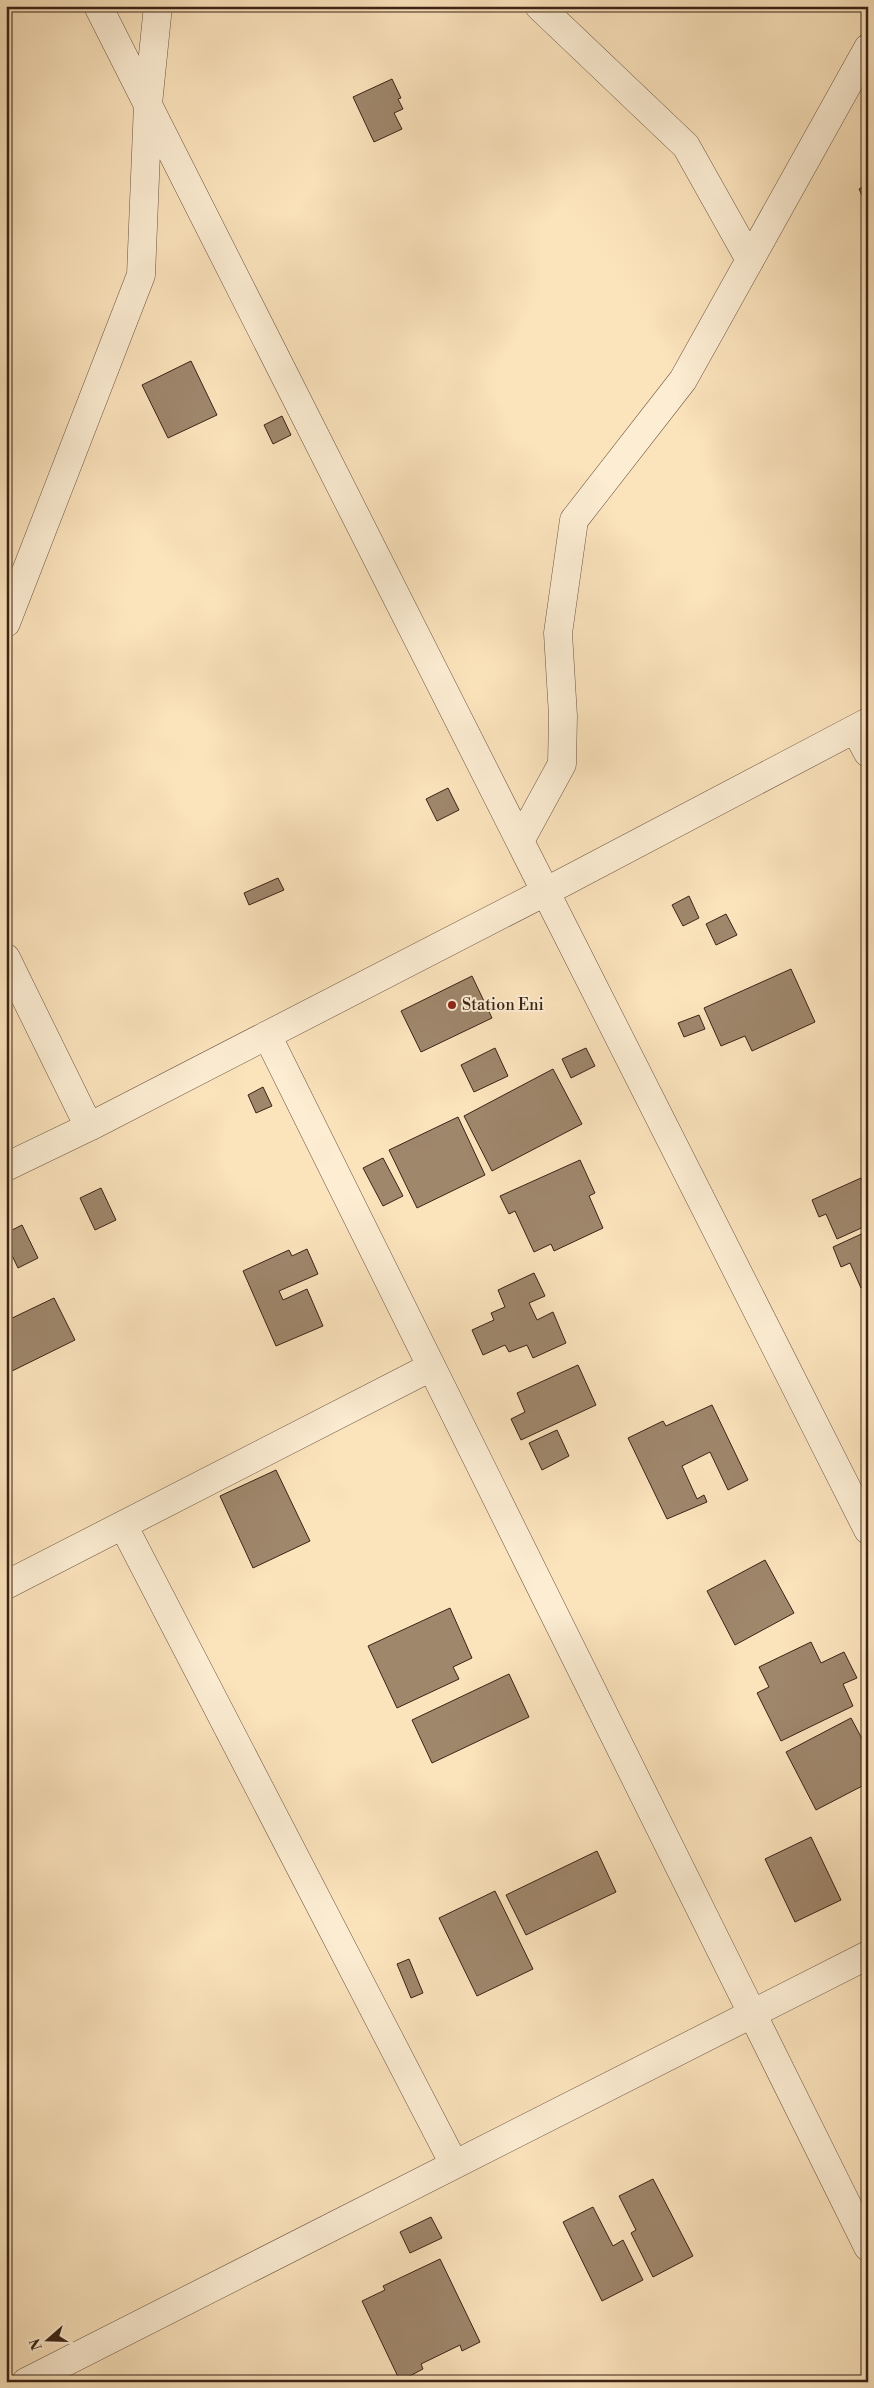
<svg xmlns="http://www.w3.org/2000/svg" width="874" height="2388" font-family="'Libre Bodoni',serif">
	<rect width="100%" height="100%" fill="#fbe3bc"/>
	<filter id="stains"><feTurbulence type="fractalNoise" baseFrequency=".004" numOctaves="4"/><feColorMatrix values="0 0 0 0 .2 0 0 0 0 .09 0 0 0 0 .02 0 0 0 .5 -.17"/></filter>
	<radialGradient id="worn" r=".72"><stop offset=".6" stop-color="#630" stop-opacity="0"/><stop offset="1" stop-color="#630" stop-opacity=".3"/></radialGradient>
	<path fill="#9f876c" stroke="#3b2316" d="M392 79 401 98 398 99 403 109 394 113 402 129 374 142 353 97Z
		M868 184V208L859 189Z
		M191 361 217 415 168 438 142 385Z
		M282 416 291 435 273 444 264 425Z
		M448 788 459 810 437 821 426 799Z
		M278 878 284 890 249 905 244 893Z
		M689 896 699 918 683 926 672 905Z
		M726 914 737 935 716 945 706 924Z
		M791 969 815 1022 752 1051 745 1036 721 1046 704 1008Z
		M472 976 492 1018 421 1052 401 1011Z
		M699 1015 705 1029 684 1037 678 1023Z
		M495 1048 508 1076 474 1092 461 1065Z
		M586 1048 595 1066 571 1078 562 1059Z
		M553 1069 582 1124 492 1171 464 1116Z
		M263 1087 272 1106 256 1113 248 1095Z
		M458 1117 485 1175 417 1208 389 1150Z
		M383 1158 403 1196 383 1206 363 1168Z
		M580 1160 595 1193 589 1196 603 1228 554 1251 551 1244 534 1252 515 1211 509 1214 500 1196Z
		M861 1178 868 1194V1225L837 1239 826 1214 819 1217 812 1200Z
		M101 1188 116 1220 95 1230 80 1198Z
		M22 1225 38 1258 18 1268 6 1243V1233Z
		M868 1231V1285L861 1288 850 1263 841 1267 833 1247Z
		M307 1249 318 1274 279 1291 283 1300 307 1289 323 1326 276 1346 243 1271 289 1250 292 1256Z
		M534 1273 545 1296 529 1303 537 1320 553 1312 566 1343 533 1358 527 1345 509 1352 505 1345 483 1355 472 1330 494 1320 491 1313 505 1307 498 1290Z
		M54 1298 75 1340 10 1372 6 1363V1321Z
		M578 1365 596 1405 521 1440 511 1419 525 1412 517 1393Z
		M712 1405 748 1480 728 1490 710 1452 682 1466 697 1499 704 1495 707 1502 667 1519 628 1438 663 1421 666 1426Z
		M557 1430 569 1456 542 1470 529 1443Z
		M276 1470 310 1541 253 1568 220 1496Z
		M765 1560 794 1613 735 1645 707 1591Z
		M450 1608 472 1658 453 1667 459 1679 397 1708 368 1646Z
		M811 1642 821 1663 844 1652 857 1678 843 1684 853 1706 781 1741 757 1693 769 1687 759 1667Z
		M509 1674 529 1717 432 1763 412 1720Z
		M851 1718 868 1750V1760L865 1762 868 1768V1783L816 1810 786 1752Z
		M811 1837 841 1900 795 1922 765 1859Z
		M597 1851 616 1892 526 1935 506 1895Z
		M495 1891 533 1969 477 1996 439 1918Z
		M409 1959 423 1993 411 1998 397 1964Z
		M653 2179 693 2256 653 2277 631 2233 636 2230 619 2196Z
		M593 2207 613 2246 623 2240 643 2280 602 2301 563 2222Z
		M431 2217 442 2238 410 2253 400 2232Z
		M440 2259 480 2342 462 2351 460 2345 421 2364 423 2369 400 2381 362 2301 385 2290 383 2286Z"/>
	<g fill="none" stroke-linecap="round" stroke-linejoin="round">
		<defs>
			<path id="minor" d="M98 6 868 1530
				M539 6 686 146 750 260
				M6 623 141 275 148 104 158 6
				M855 729 868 753
				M520 841 562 764 563 716 558 633 574 520 683 380 868 48
				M6 958 89 1127
				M267 1035 868 2247
				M6 1167 89 1127 545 892 868 722
				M123 1525 454 2164
				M6 1585 431 1367
				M26 2382 868 1955"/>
		</defs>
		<use href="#minor" stroke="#6b5340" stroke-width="29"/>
		<use href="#minor" stroke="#fcedd3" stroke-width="28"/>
	</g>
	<circle fill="#8f2418" stroke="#fcedd3" stroke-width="2" cx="452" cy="1005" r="5"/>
	<g text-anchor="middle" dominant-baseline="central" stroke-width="4" stroke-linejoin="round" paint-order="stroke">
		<g font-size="16" fill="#3b2316" stroke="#fcedd3" text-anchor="start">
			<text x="462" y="1005">Station Eni</text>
		</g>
	</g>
	<rect width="874" height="2388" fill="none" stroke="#fbe3bc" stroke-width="25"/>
	<rect x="8" y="8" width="859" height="2373" fill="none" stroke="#3b2316" stroke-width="2.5"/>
	<rect x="12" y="12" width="849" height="2363" fill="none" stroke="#3b2316"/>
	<g transform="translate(48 2340) rotate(250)" stroke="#fcedd3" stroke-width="4" paint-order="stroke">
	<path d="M0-4L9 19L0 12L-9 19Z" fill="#3b2316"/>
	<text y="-8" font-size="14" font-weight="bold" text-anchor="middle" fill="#3b2316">N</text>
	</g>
	<rect width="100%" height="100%" filter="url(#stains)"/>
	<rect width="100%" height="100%" fill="url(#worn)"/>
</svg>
